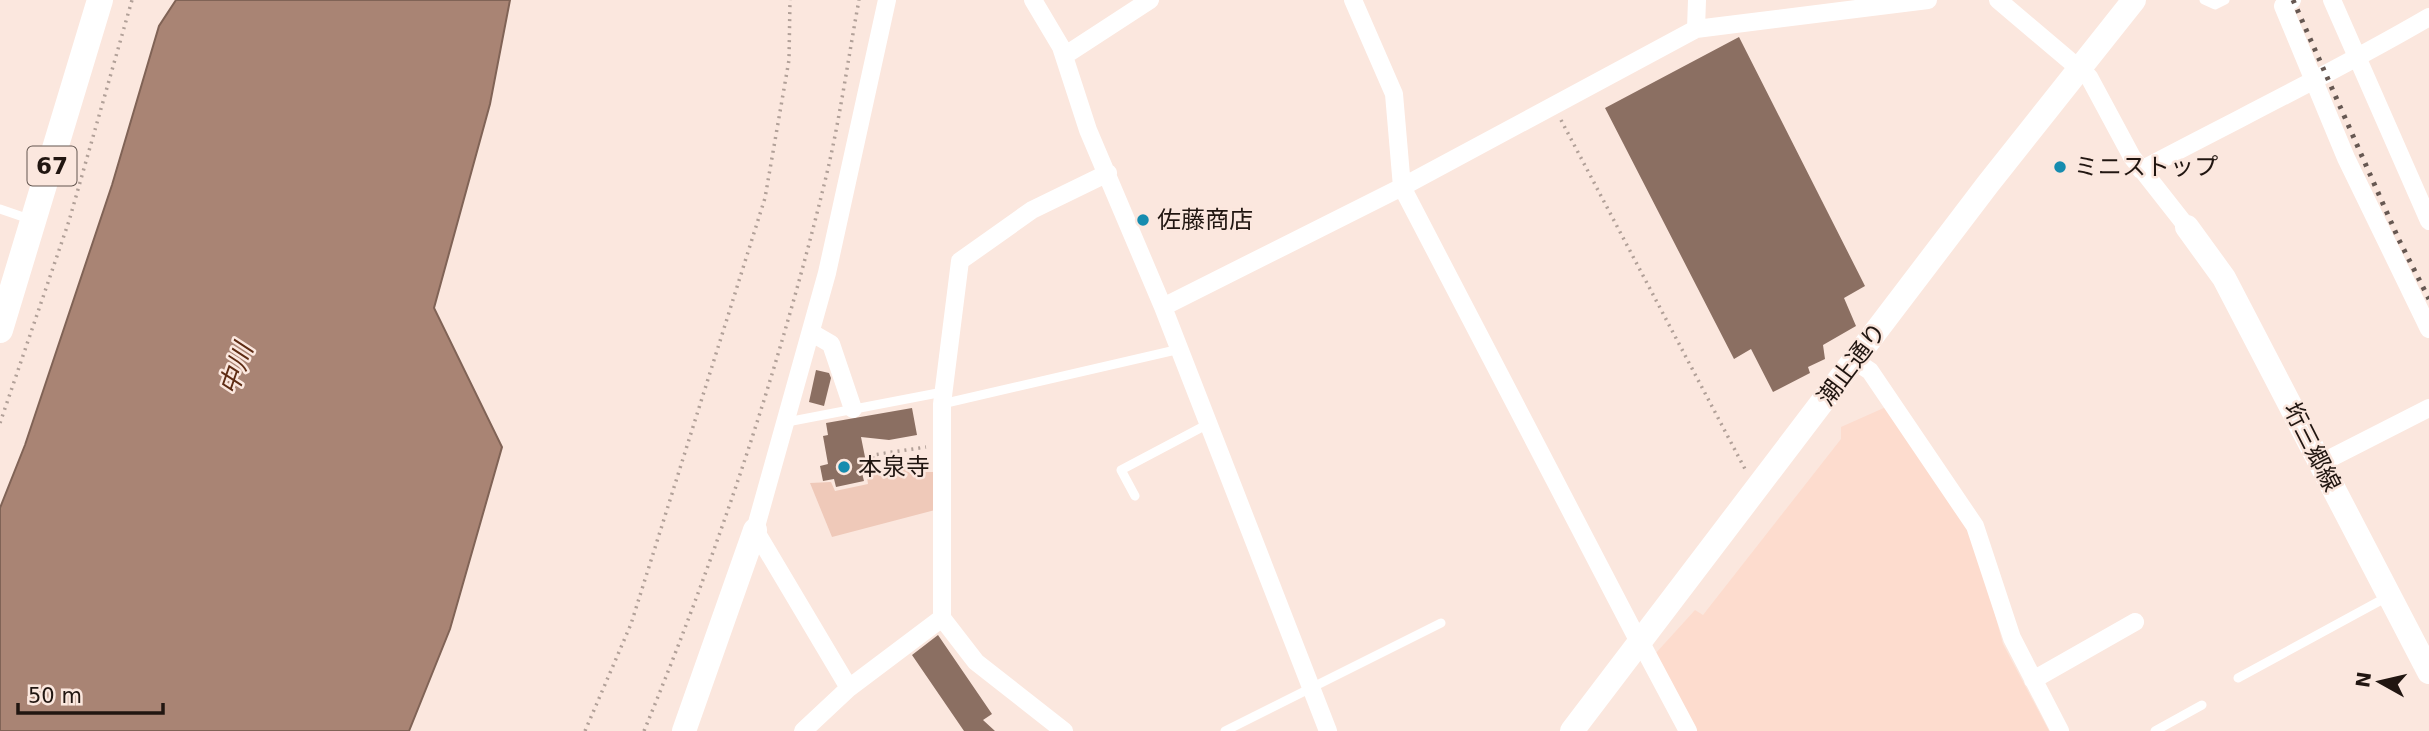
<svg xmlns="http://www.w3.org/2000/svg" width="2429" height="731" font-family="'DejaVu Sans','Noto Sans JP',sans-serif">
	<rect width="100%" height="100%" fill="#fbe7de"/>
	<path fill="#fddcce" d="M1886 407 1973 533 2003 644 2049 731H1697L1655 654 1695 610 1703 615 1841 439V427Z"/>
	<path fill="#efc9b9" d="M905 464 908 472H935V510L832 537 810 483 831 482 835 491 868 484 867 477Z"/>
	<path fill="#a98474" stroke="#806356" stroke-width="2" d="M176 0H510L490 104 434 308 502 447 450 629 409 731H0V508L25 445 112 185 159 26Z"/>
	<path fill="#8b6f62" d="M1739 37 1865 286 1844 298 1856 326 1823 345 1825 359 1808 367 1810 373 1773 392 1751 349 1734 359 1605 108Z
		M816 370 829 373 831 378 824 406 809 402Z
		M912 408 917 435 889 440 861 437 868 472 862 473 864 481 836 487 834 479 823 481 820 466 828 464 823 436 828 435 826 423Z
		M938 635 992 714 983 720 995 731H964L912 655Z"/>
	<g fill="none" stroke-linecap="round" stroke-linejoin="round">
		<path stroke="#b1a098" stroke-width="3.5" stroke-dasharray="2 5" stroke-linecap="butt" d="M1561 120 1745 469
			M0 423 69 221 132 0
			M869 463 872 462 873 455 926 447
			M585 731 631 624 765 198 789 60 790 0
			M644 731C718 552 780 366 826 177 840 119 848 59 859 0"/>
		<path stroke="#fff" stroke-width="9" d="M2204 0 2215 5 2225 0
			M0 209 32 220
			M942 404 1180 349
			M787 422 943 392
			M1135 496 1121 470 1208 424
			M2238 678 2387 597
			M1225 731 1441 623
			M2155 731 2202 705"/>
		<path stroke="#fff" stroke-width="18" d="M1033 0 1061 47 1088 130 1163 307 1328 731
			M1353 0 1394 94 1402 187 1639 642
			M1998 0 2089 77 2132 157 2187 227
			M2292 0 2283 6 2346 158 2429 329
			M2332 0 2429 221
			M1696 29 1697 0
			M1064 56 1150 0
			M2141 170C2237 119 2335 72 2429 17
			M1163 307 1402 187 1696 29 1928 0
			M812 333 831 344 853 409
			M1855 361 1870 371 1975 526 2012 638 2060 731
			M2321 463 2429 408
			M1640 641 1688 731
			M2033 680 2135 622
			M849 688 755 530 827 273 887 0
			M803 731 849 688 942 618
			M1064 731 976 662 942 618V404L960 261 1032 210 1108 173"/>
		<path stroke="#fff" stroke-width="24" d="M2187 227 2224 278 2429 672
			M684 731 755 530
			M1572 731 1988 184 2134 0"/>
		<path stroke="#fff" stroke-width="26" d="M0 330 100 0"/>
		<path stroke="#665852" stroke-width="5" stroke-dasharray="3.5 7" stroke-linecap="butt" d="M2293 0 2399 240 2429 299"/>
	</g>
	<g fill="#168caf" stroke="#fbe7de" stroke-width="2.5">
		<circle cx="2060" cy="167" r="7"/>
		<circle cx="1143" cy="220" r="7"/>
		<circle cx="844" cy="467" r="7"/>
	</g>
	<g text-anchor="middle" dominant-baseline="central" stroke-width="5" stroke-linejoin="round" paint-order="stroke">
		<rect fill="#fbe7de" stroke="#62554e" stroke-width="2" x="27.5" y="146.5" width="49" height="39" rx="5"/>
		<g font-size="23" font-weight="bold" fill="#211611">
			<text x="52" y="166">67</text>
		</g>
		<g font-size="24" fill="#211611" stroke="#fbe7de" text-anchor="start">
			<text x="2074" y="167">ミニストップ</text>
			<text x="1157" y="220">佐藤商店</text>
			<text x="858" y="467">本泉寺</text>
		</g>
		<g font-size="24" fill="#211611" stroke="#fbe7de">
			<text transform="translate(1852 364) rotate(-53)">潮止通り</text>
			<text transform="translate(2312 447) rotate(63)">垳三郷線</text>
		</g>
		<g font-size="26" font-style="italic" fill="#5e2c14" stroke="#fbe7de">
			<text transform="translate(236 369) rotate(-71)">中川</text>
		</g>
	</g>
	<g transform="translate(2380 682) rotate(278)" stroke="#fbe7de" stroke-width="5" paint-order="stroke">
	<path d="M0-5L12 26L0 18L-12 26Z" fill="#211611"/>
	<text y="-10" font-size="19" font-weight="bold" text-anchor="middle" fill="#211611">N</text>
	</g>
	<path d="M18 703v10h145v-10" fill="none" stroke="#211611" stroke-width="3.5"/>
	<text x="28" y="703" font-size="21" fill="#211611" stroke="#fbe7de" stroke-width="5" paint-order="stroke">50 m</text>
</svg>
